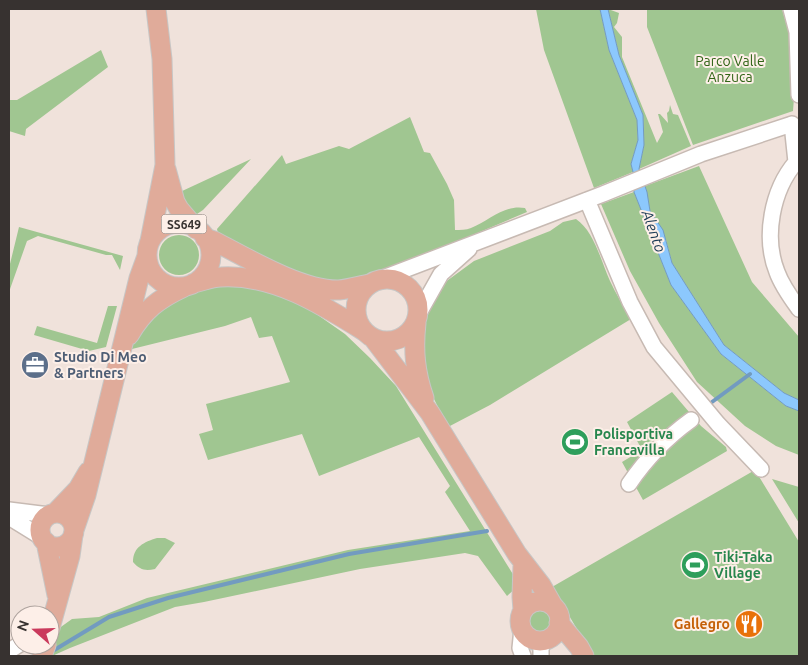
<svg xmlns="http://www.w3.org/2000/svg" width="808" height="665" font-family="Ubuntu,sans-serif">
	<rect width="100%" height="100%" fill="#f0e2db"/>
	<path fill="#a0c691" d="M536 9H600L609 50 637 120 638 140 631 164 633 172 594 188 544 50Z
		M608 9 619 13 617 23 614 27 622 37V57L657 143 663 132 658 114H660L668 123 667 113 669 111 670 105 673 114 678 115 691 146 639 169 644 145 643 115 619 55Z
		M647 9H782L790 37 796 72 793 111 693 145 647 27Z
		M101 50 108 67 26 129 25 136 9 131V100H17Z
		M410 117 424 152 430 153 447 184 454 200 455 230C460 230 466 230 471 228 489 221 505 204 525 208L527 212 435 251 349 283 312 281 219 238 217 229 282 155 286 164 339 146 349 149Z
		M251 159 203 210 197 214 189 210 180 192Z
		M699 166 752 282 799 337V400L784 393 724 345 672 263 666 240 650 211 645 186Z
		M634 192 671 285 721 354 786 406 799 411V455L776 446 745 426 697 382 659 323 630 271 601 204Z
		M576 219C594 231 601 261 610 281 616 294 624 307 631 319L490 405 448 427 424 379 421 353 424 319 432 302 444 283 474 261 550 231 563 222Z
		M19 227 123 256 120 270 112 255H106L38 236 27 241 9 292V268Z
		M159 255a20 20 0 1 1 40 0a20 20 0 1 1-40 0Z
		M220 286 250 287 284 296 315 313 345 334 370 358 396 386 514 576 516 588 507 596 478 556 465 553 360 569 204 602 175 607 70 648 52 656 58 629 72 619 99 617 147 598 348 550 470 531 445 492 450 486 419 437 319 476 302 434 208 460 199 434 213 430 206 404 290 382 272 336 259 338 251 317 225 326 128 350C152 308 173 296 220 286Z
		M108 306H117L106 347 89 351 34 335 37 326 97 343Z
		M672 392 701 426 726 447 727 451 643 500 622 462 642 450 627 422Z
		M755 470 799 542V656H593L552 587Z
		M772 479 799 487V523Z
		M157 538H165L175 543 155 569C145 571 140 570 133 562 133 547 144 542 157 538Z
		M529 622a11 11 0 1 1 22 0a11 11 0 1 1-22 0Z"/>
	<path fill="#8cc8fd" stroke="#729bc0" d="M600 9H608L619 55 643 115 644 145 639 169 647 192 650 211 663 230 672 263 724 345 784 393 799 400V411L786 406 721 354 671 285 634 192 633 172 631 164 638 140 637 120 609 50Z"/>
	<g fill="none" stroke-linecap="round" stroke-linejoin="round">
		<path stroke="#729bc0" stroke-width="4" d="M712 402 750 374
			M51 652 109 617 168 598 349 554 487 531"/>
		<defs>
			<path id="minor" d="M791 9 797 32 799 95
				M792 124 796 162C772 190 763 237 777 272 782 286 791 298 799 309
				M587 200 630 302 654 347 718 424 761 469
				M383 278 603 194 701 154 792 124
				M419 313 441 274 469 249
				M629 484C646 459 666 438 691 420
				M9 510 49 515
				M9 517 43 538
				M522 629 520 648 523 656
				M9 651 20 644
				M541 656V649L544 640"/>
			<path id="major" d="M166 169 175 202 179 209 196 229
				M147 255a32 32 0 1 1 64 0a32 32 0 1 1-64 0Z
				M205 238 214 241C247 258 302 291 339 290 349 289 359 286 369 284
				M150 241 165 165 162 59 156 9
				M356 310a31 31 0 1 1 62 0a31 31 0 1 1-62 0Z
				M194 283C203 281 212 277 221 277 273 274 321 304 364 331
				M416 323C413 350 415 372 424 398
				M129 335C144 310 158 299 184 287
				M373 338 430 413 517 554 541 585 553 606
				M55 513 78 489 88 472
				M40 530a17 17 0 1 1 34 0a17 17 0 1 1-34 0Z
				M74 530 86 495 139 278 147 256
				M46 542 57 595
				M520 621a20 20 0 1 1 40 0a20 20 0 1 1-40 0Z
				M523 610 522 597 523 564
				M559 623 579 647 584 656
				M50 628 70 556 73 535
				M42 656 46 645"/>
		</defs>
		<use href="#minor" stroke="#c7bab3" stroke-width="18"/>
		<use href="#major" stroke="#c7c6c5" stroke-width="21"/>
		<use href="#minor" stroke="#fff" stroke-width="15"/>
		<use href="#major" stroke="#e0ab9a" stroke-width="19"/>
	</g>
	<defs>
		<symbol id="office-disc" viewBox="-11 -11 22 22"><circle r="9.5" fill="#5c6f8a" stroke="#fdefe8"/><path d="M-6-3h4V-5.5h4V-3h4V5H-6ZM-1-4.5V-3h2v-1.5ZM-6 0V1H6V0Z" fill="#fff"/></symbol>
		<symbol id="stadium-disc" viewBox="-11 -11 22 22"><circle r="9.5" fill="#2e9e5b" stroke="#fdefe8"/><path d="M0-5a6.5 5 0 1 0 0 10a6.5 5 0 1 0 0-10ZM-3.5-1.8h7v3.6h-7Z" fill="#fff"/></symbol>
		<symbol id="restaurant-disc" viewBox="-11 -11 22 22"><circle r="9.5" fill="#e8710a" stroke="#fdefe8"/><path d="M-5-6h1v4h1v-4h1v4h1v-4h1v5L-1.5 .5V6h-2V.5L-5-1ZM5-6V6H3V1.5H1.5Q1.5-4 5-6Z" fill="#fff"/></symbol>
	</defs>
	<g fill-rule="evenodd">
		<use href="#office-disc" x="19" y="349" width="32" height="32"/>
		<use href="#stadium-disc" x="559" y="426" width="32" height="32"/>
		<use href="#stadium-disc" x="679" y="549" width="32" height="32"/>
		<use href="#restaurant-disc" x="733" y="608" width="32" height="32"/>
	</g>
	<g text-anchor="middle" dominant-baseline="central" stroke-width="4" stroke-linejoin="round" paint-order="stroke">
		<rect fill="#fdefe8" stroke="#726b67" stroke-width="1" x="161.5" y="214.5" width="45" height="19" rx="4"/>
		<g font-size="12" font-weight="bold" fill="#373230">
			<text x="184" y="224">SS649</text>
		</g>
		<g font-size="14" fill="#326517" stroke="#fdefe8">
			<text x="730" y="61">Parco Valle<tspan x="730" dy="16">Anzuca</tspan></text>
		</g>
		<g font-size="14" font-weight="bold" fill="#4e5e75" stroke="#fdefe8" text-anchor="start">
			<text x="54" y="357">Studio Di Meo<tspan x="54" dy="16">&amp; Partners</tspan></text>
		</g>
		<g font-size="14" font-weight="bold" fill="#27864d" stroke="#fdefe8" text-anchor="start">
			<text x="594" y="434">Polisportiva<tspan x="594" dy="16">Francavilla</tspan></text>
			<text x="714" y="557">Tiki-Taka<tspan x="714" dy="16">Village</tspan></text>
		</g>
		<g font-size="14" font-weight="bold" fill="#c56008" stroke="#fdefe8" text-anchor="end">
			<text x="730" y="624">Gallegro</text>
		</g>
		<g font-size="15" font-style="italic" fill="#1a3a55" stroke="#fdefe8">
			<text transform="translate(654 231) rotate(70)">Alento</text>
		</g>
	</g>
	<rect width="808" height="665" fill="none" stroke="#373230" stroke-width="20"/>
	<g transform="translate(35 630) rotate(290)"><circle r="24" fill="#fdefe8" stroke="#aea39e"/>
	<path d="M0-4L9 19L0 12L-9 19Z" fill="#ca3a5c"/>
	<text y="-8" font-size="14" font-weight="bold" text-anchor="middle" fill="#373230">N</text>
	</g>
</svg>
